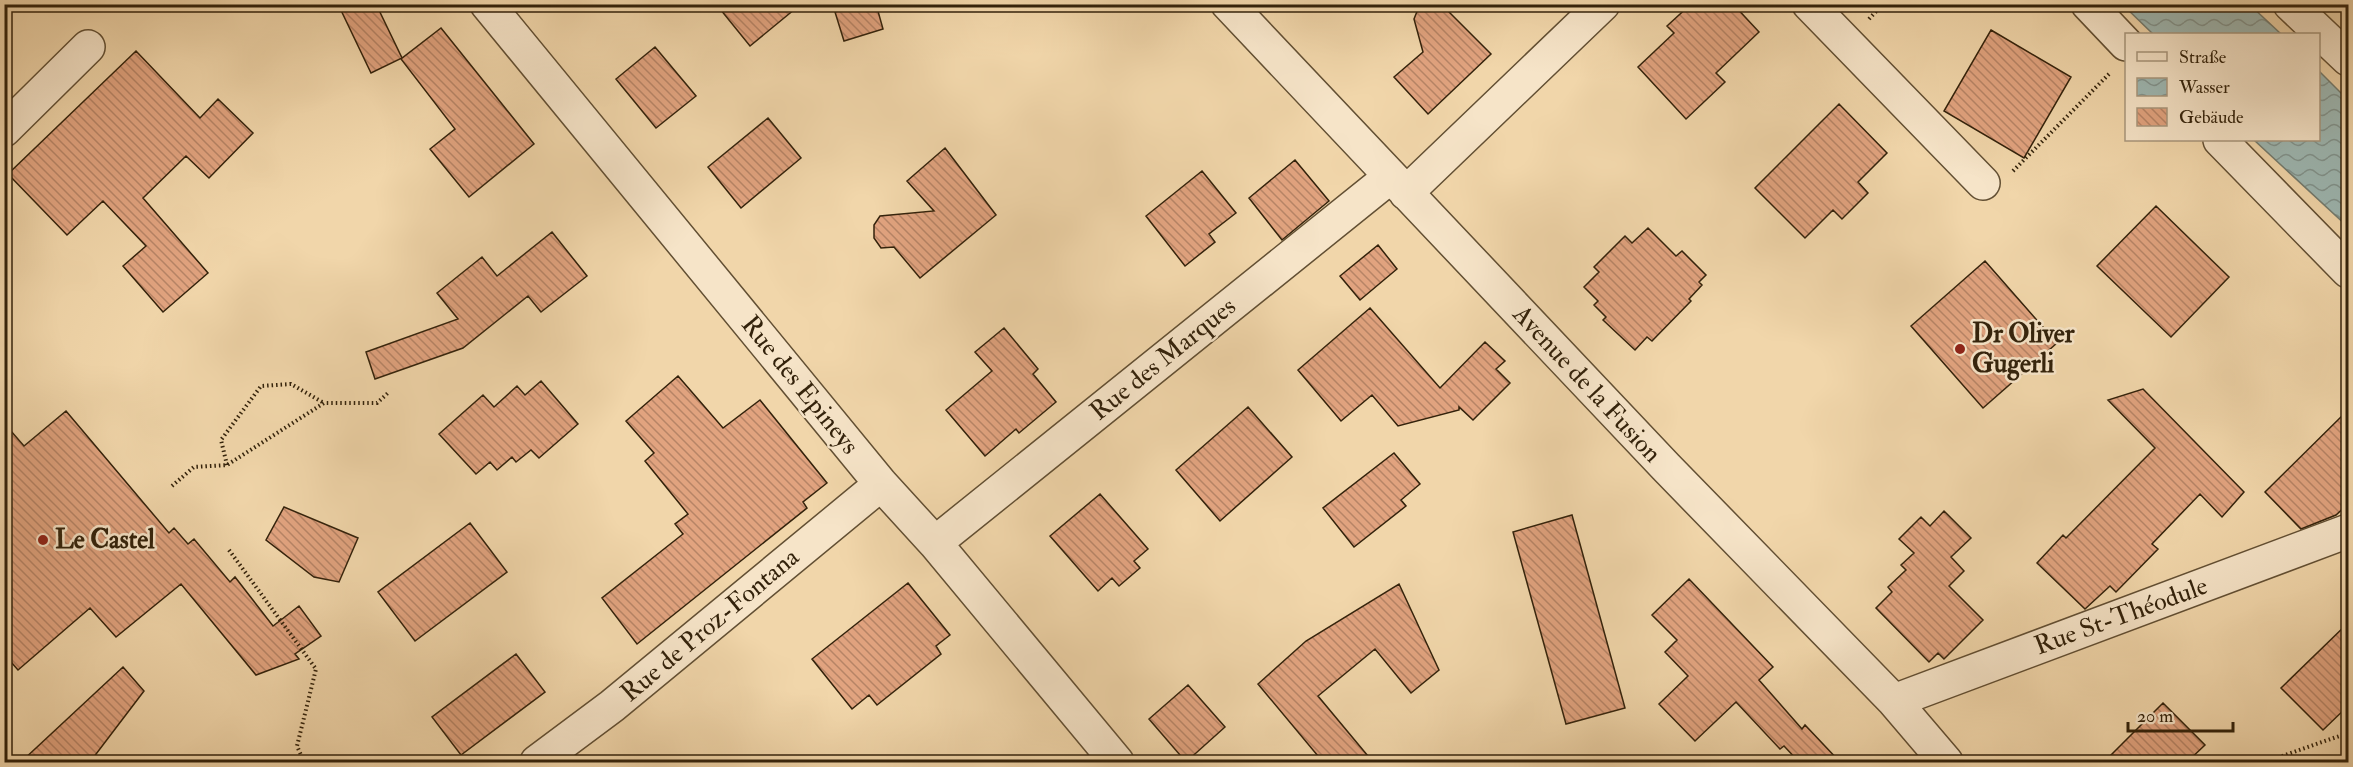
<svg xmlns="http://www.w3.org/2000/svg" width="2353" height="767" font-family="'IM FELL Double Pica',serif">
	<defs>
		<pattern id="water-waves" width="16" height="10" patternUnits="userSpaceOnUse" patternTransform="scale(1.5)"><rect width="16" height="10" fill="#9db7b2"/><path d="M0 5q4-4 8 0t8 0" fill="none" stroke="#81948f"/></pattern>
		<pattern id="building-back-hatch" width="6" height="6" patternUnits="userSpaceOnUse" patternTransform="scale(1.5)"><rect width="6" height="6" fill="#e1a37f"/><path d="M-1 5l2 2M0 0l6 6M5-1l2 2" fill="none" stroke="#b78466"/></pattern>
	</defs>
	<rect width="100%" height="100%" fill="#f1d6aa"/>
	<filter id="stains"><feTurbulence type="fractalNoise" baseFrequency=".00333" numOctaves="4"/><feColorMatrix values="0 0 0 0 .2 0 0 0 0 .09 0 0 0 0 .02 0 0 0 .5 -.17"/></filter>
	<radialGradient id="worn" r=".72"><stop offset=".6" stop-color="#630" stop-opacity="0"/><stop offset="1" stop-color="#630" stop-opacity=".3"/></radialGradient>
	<path fill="url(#water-waves)" stroke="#737b6f" stroke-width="1.5" d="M2123 5H2250L2281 34H2153Z
		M2319 71 2348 100V227L2254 140H2318Z"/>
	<path fill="url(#building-back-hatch)" stroke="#33220b" stroke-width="1.5" d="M338 4H376L402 58 371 73Z
		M716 4H801L750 46Z
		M859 4H876L883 29 844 41 835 12Z
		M1420 4H1441L1491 54 1428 114 1394 77 1423 52 1414 19Z
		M1691 4H1733L1759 32 1716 73 1725 82 1686 119 1638 67 1674 33 1667 26Z
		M441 28 534 144 469 197 430 149 455 129 401 59Z
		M1991 30 2071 77 2024 158 1944 111Z
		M655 47 696 96 656 128 616 79Z
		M136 51 200 118 218 99 253 133 209 178 186 156 143 198 208 273 163 312 123 266 146 246 103 201 67 235 8 174Z
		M1839 104 1887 153 1858 182 1868 193 1842 219 1833 210 1805 238 1755 188Z
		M768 118 801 158 741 208 708 167Z
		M945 148 996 215 920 278 894 247 881 248 874 238V225L880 216 934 211 907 181Z
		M1295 160 1329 201 1282 240 1249 198Z
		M1202 171 1236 213 1209 234 1215 242 1185 266 1146 216Z
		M2156 206 2229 277 2171 337 2097 266Z
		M1648 228 1676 256 1682 251 1706 275 1699 282 1702 285 1689 299 1691 301 1652 341 1647 337 1635 350 1603 320 1606 317 1594 305 1598 301 1584 287 1599 272 1594 267 1625 236 1632 243Z
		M552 232 587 276 541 312 528 296 463 348 375 379 366 352 458 319 437 293 482 257 497 276Z
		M1378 245 1397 269 1360 300 1340 276Z
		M1985 261 2057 343 1983 408 1911 326Z
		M1370 308 1440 388 1485 342 1505 361 1496 369 1510 383 1473 420 1459 407V410L1398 426 1372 395 1341 421 1298 370Z
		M1004 328 1038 369 1033 374 1056 402 1019 433 1016 429 985 456 946 410 992 371 975 352Z
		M678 376 723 428 760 400 827 483 803 502 807 508 637 644 602 598 683 534 675 524 688 514 645 461 654 453 626 421Z
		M541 381 578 424 539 458 531 450 516 462 512 457 497 470 490 462 476 474 439 434 483 395 494 407 517 386 525 395Z
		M2143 389 2244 492 2222 517 2200 494 2152 544 2158 549 2116 592 2110 586 2085 609 2037 563 2063 535 2066 538 2155 448 2108 400Z
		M1248 407 1292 457 1220 521 1176 470Z
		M2349 409V503L2336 515 2301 529 2265 492Z
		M66 411 169 533 174 528 188 544 194 539 230 582 235 577 273 626 299 606 321 636 295 654 299 659 256 675 181 584 116 637 90 608 18 670 4 654V423L24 446Z
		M1394 453 1420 484 1401 500 1406 506 1354 547 1323 508Z
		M1100 494 1148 549 1134 561 1140 568 1119 586 1112 578 1098 591 1050 536Z
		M284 507 358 538 339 582 314 577 266 540Z
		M1944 511 1971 538 1951 557 1964 571 1949 586 1983 620 1944 659 1938 653 1929 662 1876 608 1892 592 1888 587 1906 570 1901 565 1914 553 1899 539 1921 517 1930 526Z
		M1572 515 1625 708 1566 724 1513 532Z
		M470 523 507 572 415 641 378 592Z
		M1689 579 1773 667 1759 680 1802 729 1805 725 1840 762H1799L1784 746 1780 749 1736 702 1695 741 1659 704 1688 676 1665 652 1677 640 1652 615Z
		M908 583 950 635 936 646 941 654 877 705 869 695 852 709 812 659Z
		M1399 584 1439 670 1411 693 1375 649 1318 696 1373 762H1323L1258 684 1306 641Z
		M2349 622V705L2323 730 2281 688Z
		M516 654 545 692 461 755 432 717Z
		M123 667 144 691 90 762H21Z
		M1188 685 1225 727 1186 762 1149 719Z
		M2163 703 2205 745 2187 762H2104Z"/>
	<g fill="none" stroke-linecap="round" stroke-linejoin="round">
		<defs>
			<path id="minor" d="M487 4 881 484 935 543 1117 762
				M1228 4 1666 467 1894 701 1946 762
				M1809 4 1983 183
				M2088 4 2126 44
				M2290 4 2348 59
				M4 130 88 47
				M2220 140 2348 271
				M1406 193 1603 4
				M935 543 1390 177
				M1894 701 2348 531
				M537 762 612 706 881 484"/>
		</defs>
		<use href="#minor" stroke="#624f33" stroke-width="36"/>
		<path stroke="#33220b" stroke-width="4" stroke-dasharray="1.5 3" stroke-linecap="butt" d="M1869 19 1883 4
			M2013 171 2109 74
			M227 465 221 440 261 386 291 384 324 403
			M172 486 194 467 227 465 324 403H377L389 392
			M229 550 316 669 297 746 304 762
			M2265 762 2348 733"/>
		<use href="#minor" stroke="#f6e4c8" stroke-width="33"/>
	</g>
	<g fill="#8f2418" stroke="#f6e4c8" stroke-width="2">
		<circle cx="1960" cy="349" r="6"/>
		<circle cx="43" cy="540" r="6"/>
	</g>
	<g text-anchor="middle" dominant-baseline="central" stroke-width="5" stroke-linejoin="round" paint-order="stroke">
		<g font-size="26" font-weight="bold" fill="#33220b" stroke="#f6e4c8" text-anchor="start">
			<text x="1972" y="334">Dr Oliver<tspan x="1972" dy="30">Gugerli</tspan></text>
			<text x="55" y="540">Le Castel</text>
		</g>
		<g font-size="26" fill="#33220b" stroke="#f6e4c8">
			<text transform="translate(1163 359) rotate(-39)">Rue des Marques</text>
			<text transform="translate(1587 384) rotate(47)">Avenue de la Fusion</text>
			<text transform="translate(800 385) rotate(51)">Rue des Epineys</text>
			<text transform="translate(2121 616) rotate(-20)">Rue St-Théodule</text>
			<text transform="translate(710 625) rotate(-40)">Rue de Proz-Fontana</text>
		</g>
	</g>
	<rect width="2353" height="767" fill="none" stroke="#f1d6aa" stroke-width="24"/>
	<rect x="6" y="6" width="2341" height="755" fill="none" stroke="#33220b" stroke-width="3"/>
	<rect x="12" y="12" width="2329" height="743" fill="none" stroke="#33220b" stroke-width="1.5"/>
	<rect x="2125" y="33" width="195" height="108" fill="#f6e4c8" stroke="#a8967c" stroke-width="1.5"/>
	<rect x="2137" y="52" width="30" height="9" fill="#f6e4c8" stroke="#a8967c" stroke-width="1.5"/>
	<text x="2179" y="63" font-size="18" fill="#33220b">Straße</text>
	<rect x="2137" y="78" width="30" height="18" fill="url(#water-waves)" stroke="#a8967c" stroke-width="1.5"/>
	<text x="2179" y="93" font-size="18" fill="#33220b">Wasser</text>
	<rect x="2137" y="108" width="30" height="18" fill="url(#building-back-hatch)" stroke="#a8967c" stroke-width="1.5"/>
	<text x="2179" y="123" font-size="18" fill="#33220b">Gebäude</text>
	<path d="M2128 722v9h105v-9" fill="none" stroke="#33220b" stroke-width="3"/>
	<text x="2137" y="722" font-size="18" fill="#33220b" stroke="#f6e4c8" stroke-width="4.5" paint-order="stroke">20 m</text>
	<rect width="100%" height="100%" filter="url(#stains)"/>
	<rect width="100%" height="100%" fill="url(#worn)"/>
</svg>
